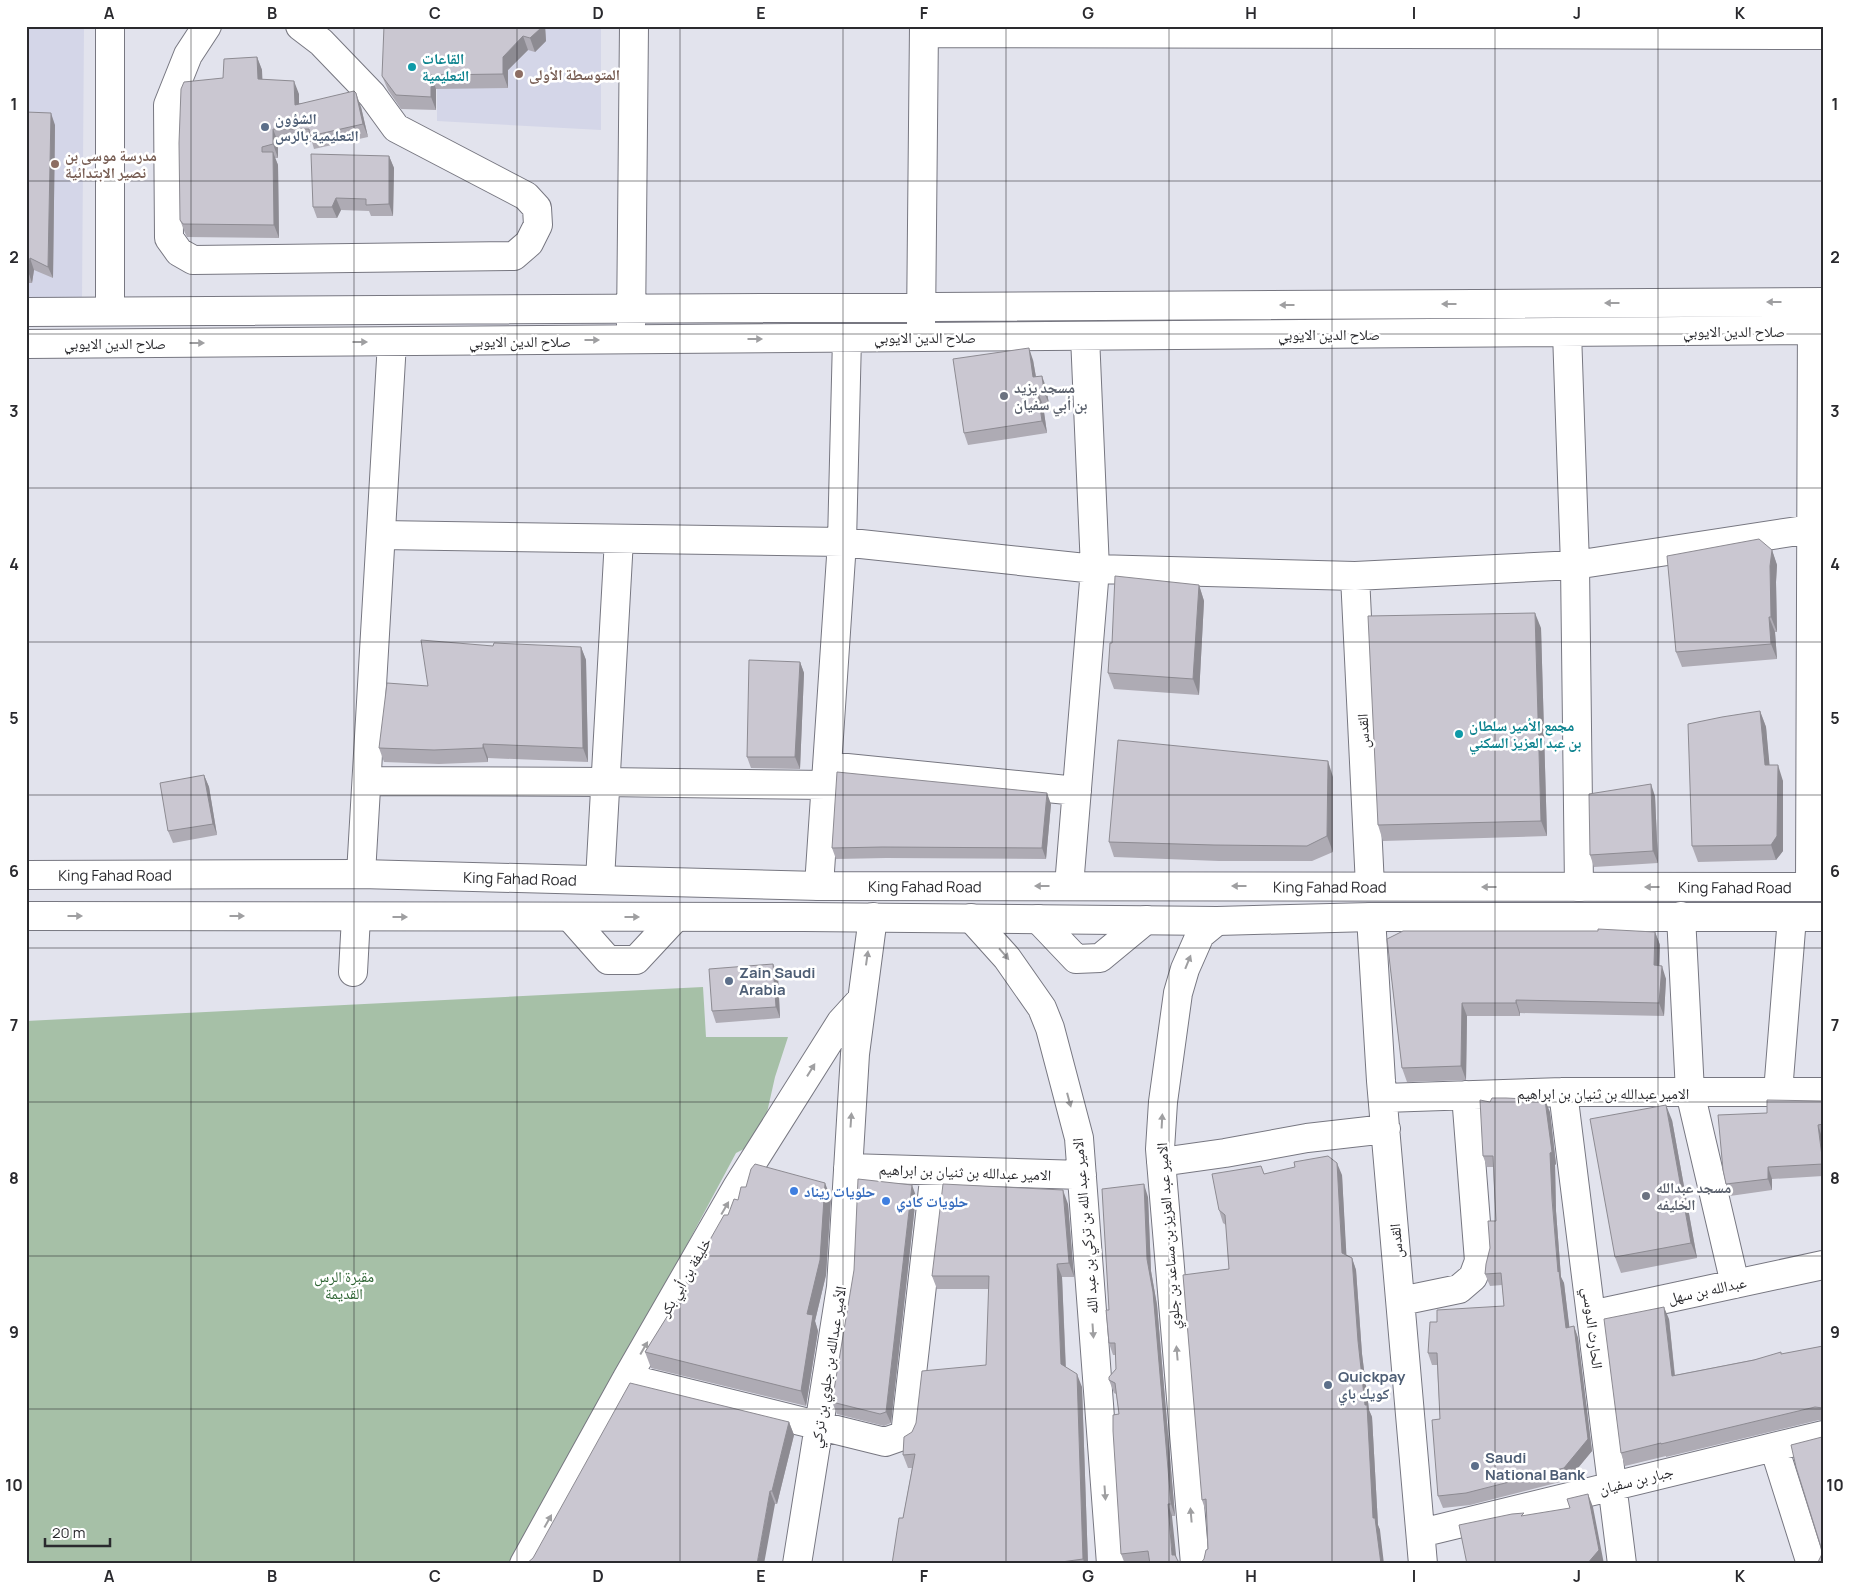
<svg xmlns="http://www.w3.org/2000/svg" width="1849" height="1590" font-family="Manrope,'Noto Naskh Arabic',sans-serif">
	<rect width="100%" height="100%" fill="#e2e3ed"/>
	<path fill="#d4d6e8" d="M26 26H84L82 301H26Z
		M437 26H601V130L437 121Z"/>
	<path fill="#a6c0a7" d="M703 987 706 1037H788L775 1077 766 1117 752 1145 736 1153 516 1564H26V1021Z"/>
	<g fill="none" stroke-linecap="round" stroke-linejoin="round">
		<defs>
			<path id="minor" d="M110 26V311
				M207 26 188 55 168 105 169 238 179 252 193 260 514 256 529 243 538 225 537 208 526 196 396 128 372 95 321 42 300 26
				M924 33 1823 35
				M26 312 1823 302
				M921 326 924 26
				M631 327 634 26
				M1567 332 1575 565 1579 887
				M26 344 1823 330
				M381 535 842 542 1095 569 1355 576 1575 565 1811 529
				M1355 576 1370 886
				M827 766 1077 791
				M367 781 605 782 826 785
				M361 874 392 342
				M600 880 619 539
				M819 886 842 542 847 338
				M1069 886 1095 569 1085 336
				M1810 887 1812 313
				M1681 916 1690 1092 1735 1284
				M570 917 608 960H636L676 917
				M1371 917 1381 1081 1423 1564
				M971 918 1007 958 1042 1008 1050 1028 1079 1138 1111 1564
				M1038 919 1076 959 1100 958 1146 920
				M353 972 356 917
				M1563 1092 1622 1564
				M1778 1092 1792 917
				M1384 1098 1563 1092H1823
				M1161 1162 1225 1153 1307 1138 1386 1129
				M848 1168 1082 1175
				M1401 1301 1459 1289 1473 1277 1479 1261 1466 1095
				M1591 1315 1823 1265
				M627 1378 885 1442 905 1435 935 1171
				M1774 1447 1811 1564
				M1421 1533 1823 1435
				M524 1564 627 1378 737 1187 841 1022 861 1000
				M797 1564 841 1287 855 1054 873 917
				M1195 1564 1160 1149 1163 1102 1178 993 1185 969 1200 935 1217 921"/>
			<g id="major">
				<path id="s1" d="M26 875 361 874 819 886 1823 887"/>
				<path d="M26 916 804 917 1217 921 1371 917H1823"/>
			</g>
		</defs>
		<use href="#minor" stroke="#777781" stroke-width="30"/>
		<use href="#major" stroke="#777781" stroke-width="30"/>
		<use href="#minor" stroke="#fff" stroke-width="28"/>
		<use href="#major" stroke="#fff" stroke-width="28"/>
	</g>
	<path fill="#aeabb4" d="M545 26 546 41 535 52 528 50 508 70V88L436 89V110L401 109 388 90 382 76Z
		M257 57 262 70V79L299 94V103L361 107 368 137 314 149 312 142H278V158H275L278 165 279 238 187 237 185 233 180 220 223 78Z
		M26 112 55 125 53 278 34 270 32 283H26Z
		M389 156 394 168 393 216H371L369 211 341 210 337 218H317L313 207Z
		M1033 360 1036 377 1046 387 1049 404 1043 405 1047 433 968 445 964 433Z
		M1772 550 1777 565 1776 582 1777 632H1775L1777 659 1682 667 1676 652Z
		M1199 585 1204 601 1199 695 1114 689 1108 673 1112 643Z
		M1541 628 1547 836 1383 841 1378 825Z
		M493 646 581 647 586 660 588 762 488 758V762L439 764 384 762 379 748 428 686Z
		M800 662 804 673 800 769 751 768 747 757Z
		M1760 711 1766 727 1769 765 1783 781V851L1776 860 1698 862 1692 846Z
		M204 775 209 787 217 835 173 843 168 831Z
		M1333 777V852L1312 861H1219L1114 857 1109 842Z
		M1655 796 1658 863 1594 867 1590 855Z
		M1051 804 1046 859 886 858 836 859 832 848Z
		M1655 932 1660 945 1659 966 1666 979 1664 1016 1520 1013V1016H1467L1466 1080 1407 1082 1402 1068 1387 939Z
		M773 964 778 976 780 1018 716 1023 712 1011Z
		M1823 1101V1137H1822L1823 1176 1772 1179V1190L1730 1196 1726 1184 1767 1113Z
		M1490 1102 1550 1112 1556 1164 1555 1165 1556 1211 1561 1277 1564 1283 1569 1327 1574 1326 1578 1338 1592 1451 1568 1480 1470 1505 1443 1508 1438 1496 1440 1419 1437 1365H1432L1428 1353 1437 1322 1504 1306 1502 1285 1490 1286 1485 1274 1496 1221 1493 1167H1487L1483 1156Z
		M1672 1120 1697 1258 1621 1273 1615 1257Z
		M1264 1174 1342 1175 1346 1255 1352 1258 1356 1270 1362 1354 1369 1410 1372 1417 1378 1525 1380 1530 1204 1559 1208 1549 1206 1512 1202 1500 1229 1269 1226 1225 1223 1223 1219 1210Z
		M916 1196 891 1423 884 1426 837 1414 832 1402Z
		M1148 1197 1151 1271 1157 1305 1175 1516H1172L1150 1563 1125 1564 1121 1554 1119 1414 1116 1394 1114 1393 1109 1380 1116 1369V1355H1113L1109 1343V1310Z
		M831 1198 826 1275 815 1321 818 1331 806 1406 651 1368 645 1352 687 1285 686 1282 738 1200Z
		M1068 1204 1074 1277H1062L1066 1367 1082 1387 1088 1564H892L903 1518 912 1468H908L903 1455 912 1432 986 1365 989 1289H937L932 1276Z
		M1669 1319 1675 1375 1823 1346V1420H1819L1666 1457V1456L1625 1466 1621 1453Z
		M789 1422 794 1435 777 1504H775L526 1564Z"/>
	<path fill="#8d8b92" d="M541 26H545L546 41 535 52 530 38Z
		M523 36 528 50 508 70V88L503 74V57Z
		M257 57 262 70 263 92 258 79Z
		M431 75 436 89V110L431 97Z
		M294 81 299 94V118L295 105Z
		M356 93 361 107 368 137 363 124Z
		M51 113 55 125 53 278 48 267Z
		M273 129 278 142V158L273 144Z
		M273 152 278 165 279 238 274 225Z
		M389 156 394 168 393 216 389 204Z
		M336 198 341 210 337 218 332 207Z
		M30 258 34 270 32 283 28 271Z
		M1029 348 1033 360 1038 389 1033 377Z
		M1042 376 1046 387 1049 404 1044 392Z
		M1038 393 1043 405 1047 433 1042 421Z
		M1772 550 1777 565 1776 582 1777 632 1771 617 1770 566Z
		M1199 585 1204 601 1199 695 1193 679Z
		M1535 613 1541 628 1547 836 1541 821Z
		M1769 617 1775 632 1777 659 1771 644Z
		M581 647 586 660 588 762 583 748Z
		M800 662 804 673 800 769 795 757Z
		M1760 711 1766 727 1771 780 1765 765Z
		M483 744 488 758V762L483 748Z
		M1328 761 1333 777V852L1327 836Z
		M1778 765 1783 781V851L1776 860 1771 845Z
		M204 775 209 787 217 835 213 824Z
		M1651 784 1655 796 1658 863 1653 851Z
		M1047 793 1051 804 1046 859 1042 848Z
		M1655 932 1660 945 1659 979 1654 965Z
		M773 964 778 976 780 1018 776 1007Z
		M1662 966 1666 979 1664 1016 1659 1003Z
		M1516 1000 1520 1013V1016L1516 1003Z
		M1462 1003 1467 1016 1466 1080 1461 1066Z
		M1545 1100 1550 1112 1556 1164 1555 1165 1556 1211 1561 1277 1564 1283 1571 1340 1566 1328 1558 1272Z
		M1666 1105 1672 1120 1697 1258 1691 1243Z
		M1818 1125 1822 1137 1823 1163Z
		M1337 1163 1342 1175 1347 1265 1342 1253Z
		M1768 1167 1772 1179V1190L1768 1179Z
		M825 1183 831 1198 826 1275 815 1321 818 1331 806 1406 801 1391 807 1314Z
		M1144 1184 1148 1197 1151 1271 1157 1305 1175 1516 1171 1504 1147 1259Z
		M912 1185 916 1196 891 1423 886 1412Z
		M1063 1190 1068 1204 1074 1277 1069 1263Z
		M1352 1258 1356 1270 1362 1354 1369 1410 1372 1417 1378 1525 1380 1530 1384 1564H1381L1373 1518 1365 1405 1358 1341Z
		M1057 1264 1062 1277 1066 1377 1061 1364Z
		M1664 1307 1669 1319 1676 1389 1672 1376Z
		M1574 1326 1578 1338 1592 1451 1568 1480 1564 1468Z
		M1077 1374 1082 1387 1088 1564H1085L1083 1559Z
		M789 1422 794 1435 777 1504 772 1491Z
		M770 1491 775 1504 764 1564H757Z
		M1588 1494 1593 1507 1604 1564H1587Z
		M1168 1504 1172 1516 1177 1564 1172 1555Z"/>
	<path fill="#cac7d1" stroke="#8d8b92" d="M384 26H541V28L530 38 523 36 503 57V74L431 75V97L396 95 382 76Z
		M257 57 258 79 294 81 295 105 354 91 356 93 363 124 310 136 309 129H273V144L262 147V152H273L274 225 183 224 180 220 179 143 181 89 184 82 223 78 224 59Z
		M26 112 51 113 48 267 30 258 28 271H26Z
		M311 154 389 156V204L366 205V199L336 198 332 207H313Z
		M1029 348 1033 377 1042 376 1044 392 1038 393 1042 421 964 433 953 359Z
		M1759 539 1772 550 1770 566 1771 617H1769L1771 644 1676 652 1667 556Z
		M1115 576 1199 585 1193 679 1108 673 1110 643H1112Z
		M1535 613 1541 821 1378 825 1368 616Z
		M421 640 493 646 494 643 581 647 583 748 483 744V748L434 750 379 748 387 683 428 686Z
		M749 660 800 662 795 757H747Z
		M1760 711 1765 765H1778L1777 836 1771 845 1692 846 1688 724 1722 717Z
		M1118 740 1328 761 1327 836 1307 846 1214 845 1109 842Z
		M1823 747V832L1822 830V748Z
		M837 772 1047 793 1042 848 882 847 832 848Z
		M204 775 213 824 168 831 160 783Z
		M1651 784 1653 851 1590 855 1589 794Z
		M1598 929 1655 932 1654 965 1662 966 1659 1003 1516 1000V1003H1462L1461 1066 1402 1068 1387 939 1403 931H1598Z
		M773 964 776 1007 712 1011 709 969Z
		M1492 1098H1506L1545 1100 1552 1152 1550 1153 1552 1199 1558 1272 1559 1271 1566 1328 1574 1326 1588 1439 1564 1468 1466 1493 1438 1496 1432 1420 1440 1419 1437 1353H1428L1430 1322H1437V1310L1504 1306 1501 1273 1485 1274 1486 1264 1490 1248 1488 1221H1496L1493 1156H1483L1480 1100 1490 1102Z
		M1767 1100 1823 1101V1124L1818 1125 1823 1164 1768 1167V1179L1726 1184 1723 1170 1718 1115 1767 1113Z
		M1666 1105 1691 1243 1615 1257 1590 1119Z
		M1328 1156 1337 1163 1342 1253 1352 1258 1358 1341 1365 1405H1367L1373 1518H1375L1381 1564H1200L1204 1559 1206 1550 1208 1549 1206 1499 1202 1500 1183 1275 1229 1269 1225 1215 1219 1210 1212 1174 1261 1166 1264 1174 1295 1167 1294 1162Z
		M755 1164 825 1183 820 1260 807 1314 813 1315 801 1391 645 1352 688 1283 686 1282 724 1215H728L734 1199 738 1200 741 1187H746L751 1169Z
		M858 1179 912 1185 886 1412 880 1414 832 1402 854 1270Z
		M943 1184 1063 1190 1069 1263 1057 1264 1061 1364 1077 1374 1083 1559 1047 1564H892L899 1518H903L915 1454 903 1455 904 1437 912 1432 916 1423 922 1371 986 1365 989 1276H932Z
		M1144 1184 1147 1259 1153 1292 1171 1504H1168L1172 1555H1175L1178 1561 1182 1564H1150L1148 1551 1121 1554 1113 1431V1415L1119 1414 1115 1383 1109 1380V1377L1116 1369 1115 1343H1109L1106 1310H1109L1102 1189Z
		M1664 1307 1672 1376 1754 1360 1781 1352V1354L1823 1346V1408L1815 1407 1661 1444V1443L1621 1453 1604 1319Z
		M630 1383 789 1422 772 1491H770L757 1564H526L533 1558Z
		M1822 1437H1823V1564H1820L1818 1562 1822 1554 1821 1547 1796 1467 1791 1445Z
		M1588 1494 1599 1550 1587 1564H1467L1459 1525 1512 1514 1524 1513 1521 1516 1570 1508 1567 1499Z"/>
	<defs><path id="oneway-solid" d="M-6-.8H1V-3.2L6.5 0L1 3.2V.8H-6Z" transform="scale(1.25)"/></defs>
	<g fill="#9f9fa1">
		<use href="#oneway-solid" transform="translate(1774 302) rotate(180)"/>
		<use href="#oneway-solid" transform="translate(1612 303) rotate(180)"/>
		<use href="#oneway-solid" transform="translate(1449 304) rotate(180)"/>
		<use href="#oneway-solid" transform="translate(1287 305) rotate(180)"/>
		<use href="#oneway-solid" transform="translate(755 339)"/>
		<use href="#oneway-solid" transform="translate(592 340)"/>
		<use href="#oneway-solid" transform="translate(360 342)"/>
		<use href="#oneway-solid" transform="translate(197 343)"/>
		<use href="#oneway-solid" transform="translate(1042 886) rotate(-180)"/>
		<use href="#oneway-solid" transform="translate(1239 886) rotate(-180)"/>
		<use href="#oneway-solid" transform="translate(1489 887) rotate(-180)"/>
		<use href="#oneway-solid" transform="translate(1652 887) rotate(-180)"/>
		<use href="#oneway-solid" transform="translate(75 916)"/>
		<use href="#oneway-solid" transform="translate(237 916)"/>
		<use href="#oneway-solid" transform="translate(400 917)"/>
		<use href="#oneway-solid" transform="translate(632 917)"/>
		<use href="#oneway-solid" transform="translate(1004 954) rotate(49)"/>
		<use href="#oneway-solid" transform="translate(867 958) rotate(-82)"/>
		<use href="#oneway-solid" transform="translate(1188 962) rotate(-68)"/>
		<use href="#oneway-solid" transform="translate(811 1070) rotate(-58)"/>
		<use href="#oneway-solid" transform="translate(1069 1100) rotate(75)"/>
		<use href="#oneway-solid" transform="translate(851 1120) rotate(-86)"/>
		<use href="#oneway-solid" transform="translate(1162 1121) rotate(-87)"/>
		<use href="#oneway-solid" transform="translate(725 1208) rotate(-60)"/>
		<use href="#oneway-solid" transform="translate(1093 1331) rotate(86)"/>
		<use href="#oneway-solid" transform="translate(644 1348) rotate(-60)"/>
		<use href="#oneway-solid" transform="translate(1177 1353) rotate(-95)"/>
		<use href="#oneway-solid" transform="translate(1105 1493) rotate(86)"/>
		<use href="#oneway-solid" transform="translate(1191 1515) rotate(-95)"/>
		<use href="#oneway-solid" transform="translate(548 1521) rotate(-61)"/>
	</g>
	<path fill="none" stroke="#2a2a2e" stroke-width="1" stroke-opacity="0.55" d="M191 26V1564M354 26V1564M517 26V1564M680 26V1564M843 26V1564M1006 26V1564M1169 26V1564M1332 26V1564M1495 26V1564M1658 26V1564M26 181H1823M26 334H1823M26 488H1823M26 642H1823M26 795H1823M26 948H1823M26 1102H1823M26 1256H1823M26 1409H1823"/>
	<g fill="#0f9aa8" stroke="#fff" stroke-width="2">
		<circle cx="412" cy="67" r="5"/>
		<circle cx="1459" cy="734" r="5"/>
	</g>
	<g fill="#8d6e63" stroke="#fff" stroke-width="2">
		<circle cx="519" cy="74" r="5"/>
		<circle cx="55" cy="164" r="5"/>
	</g>
	<g fill="#5c6f8a" stroke="#fff" stroke-width="2">
		<circle cx="265" cy="127" r="5"/>
		<circle cx="729" cy="981" r="5"/>
		<circle cx="1328" cy="1385" r="5"/>
		<circle cx="1475" cy="1466" r="5"/>
	</g>
	<g fill="#6b7280" stroke="#fff" stroke-width="2">
		<circle cx="1004" cy="396" r="5"/>
		<circle cx="1646" cy="1196" r="5"/>
	</g>
	<g fill="#3f7fe0" stroke="#fff" stroke-width="2">
		<circle cx="794" cy="1191" r="5"/>
		<circle cx="886" cy="1201" r="5"/>
	</g>
	<g text-anchor="middle" dominant-baseline="central" stroke-width="5" stroke-linejoin="round" paint-order="stroke">
		<g font-size="15" font-weight="bold" fill="#0d838f" stroke="#fff" text-anchor="start">
			<text x="422" y="58">القاعات<tspan x="422" dy="17">التعليمية</tspan></text>
			<text x="1469" y="725">مجمع الأمير سلطان<tspan x="1469" dy="17">بن عبد العزيز السكني</tspan></text>
		</g>
		<g font-size="15" font-weight="bold" fill="#785e54" stroke="#fff" text-anchor="start">
			<text x="529" y="74">المتوسطة الأولى</text>
			<text x="65" y="155">مدرسة موسى بن<tspan x="65" dy="17">نصير الابتدائية</tspan></text>
		</g>
		<g font-size="15" font-weight="bold" fill="#4e5e75" stroke="#fff" text-anchor="start">
			<text x="275" y="118">الشؤون<tspan x="275" dy="17">التعليمية بالرس</tspan></text>
			<text x="739" y="972">Zain Saudi<tspan x="739" dy="17">Arabia</tspan></text>
			<text x="1338" y="1376">Quickpay<tspan x="1338" dy="17">كويك باي</tspan></text>
			<text x="1485" y="1457">Saudi<tspan x="1485" dy="17">National Bank</tspan></text>
		</g>
		<g font-size="15" fill="#2a2a2e" stroke="#fff">
			<text x="1734" y="331">صلاح الدين الايوبي</text>
			<text x="1329" y="334">صلاح الدين الايوبي</text>
			<text x="925" y="337">صلاح الدين الايوبي</text>
			<text x="520" y="341">صلاح الدين الايوبي</text>
			<text x="115" y="343">صلاح الدين الايوبي</text>
			<text transform="translate(1363 731) rotate(-93)">القدس</text>
			<text stroke="none"><textPath href="#s1" startOffset="89">King Fahad Road</textPath></text>
			<text stroke="none"><textPath href="#s1" startOffset="494">King Fahad Road</textPath></text>
			<text stroke="none"><textPath href="#s1" startOffset="899">King Fahad Road</textPath></text>
			<text stroke="none"><textPath href="#s1" startOffset="1304">King Fahad Road</textPath></text>
			<text stroke="none"><textPath href="#s1" startOffset="1709">King Fahad Road</textPath></text>
			<text x="1603" y="1093">الامير عبدالله بن ثنيان بن ابراهيم</text>
			<text transform="translate(965 1172) rotate(2)">الامير عبدالله بن ثنيان بن ابراهيم</text>
			<text transform="translate(1085 1226) rotate(-95)">الامير عبد الله بن تركي بن عبد الله</text>
			<text transform="translate(1168 1236) rotate(-94)">الامير عبد العزيز بن مساعد بن جلوي</text>
			<text transform="translate(1396 1241) rotate(-95)">القدس</text>
			<text transform="translate(685 1277) rotate(-60)">خليفة بن أبي بكر</text>
			<text transform="translate(1707 1290) rotate(-12)">عبدالله بن سهل</text>
			<text transform="translate(1593 1328) rotate(83)">الحارث الدوسي</text>
			<text transform="translate(828 1367) rotate(-81)">الأمير عبدالله بن جلوي بن تركي</text>
			<text transform="translate(1636 1480) rotate(-14)">جبار بن سفيان</text>
		</g>
		<g font-size="15" font-weight="bold" fill="#5b616d" stroke="#fff" text-anchor="start">
			<text x="1014" y="387">مسجد يزيد<tspan x="1014" dy="17">بن أبي سفيان</tspan></text>
			<text x="1656" y="1187">مسجد عبدالله<tspan x="1656" dy="17">الخليفه</tspan></text>
		</g>
		<g font-size="15" font-weight="bold" fill="#366cbe" stroke="#fff" text-anchor="start">
			<text x="804" y="1191">حلويات ريناد</text>
			<text x="896" y="1201">حلويات كادي</text>
		</g>
		<g font-size="15" fill="#2f6534" stroke="#fff">
			<text x="344" y="1276">مقبرة الرس<tspan x="344" dy="17">القديمة</tspan></text>
		</g>
	</g>
	<rect width="1849" height="1590" fill="none" stroke="#ffffff" stroke-width="55"/>
	<path d="M45 1538v8h65v-8" fill="none" stroke="#2a2a2e" stroke-width="2.5"/>
	<text x="52" y="1538" font-size="15" fill="#2a2a2e" stroke="#ffffff" stroke-width="4" paint-order="stroke">20 m</text>
	<rect x="28" y="28" width="1794" height="1534" fill="none" stroke="#2a2a2e" stroke-width="2"/>
	<g font-size="16" text-anchor="middle" font-weight="bold" fill="#2a2a2e">
		<text x="109" y="19">A</text>
		<text x="272" y="19">B</text>
		<text x="435" y="19">C</text>
		<text x="598" y="19">D</text>
		<text x="761" y="19">E</text>
		<text x="924" y="19">F</text>
		<text x="1088" y="19">G</text>
		<text x="1251" y="19">H</text>
		<text x="1414" y="19">I</text>
		<text x="1577" y="19">J</text>
		<text x="1740" y="19">K</text>
		<text x="14" y="110">1</text>
		<text x="1835" y="110">1</text>
		<text x="14" y="263">2</text>
		<text x="1835" y="263">2</text>
		<text x="14" y="417">3</text>
		<text x="1835" y="417">3</text>
		<text x="14" y="570">4</text>
		<text x="1835" y="570">4</text>
		<text x="14" y="724">5</text>
		<text x="1835" y="724">5</text>
		<text x="14" y="877">6</text>
		<text x="1835" y="877">6</text>
		<text x="14" y="1031">7</text>
		<text x="1835" y="1031">7</text>
		<text x="14" y="1184">8</text>
		<text x="1835" y="1184">8</text>
		<text x="14" y="1338">9</text>
		<text x="1835" y="1338">9</text>
		<text x="14" y="1491">10</text>
		<text x="1835" y="1491">10</text>
		<text x="109" y="1582">A</text>
		<text x="272" y="1582">B</text>
		<text x="435" y="1582">C</text>
		<text x="598" y="1582">D</text>
		<text x="761" y="1582">E</text>
		<text x="924" y="1582">F</text>
		<text x="1088" y="1582">G</text>
		<text x="1251" y="1582">H</text>
		<text x="1414" y="1582">I</text>
		<text x="1577" y="1582">J</text>
		<text x="1740" y="1582">K</text>
	</g>
</svg>
